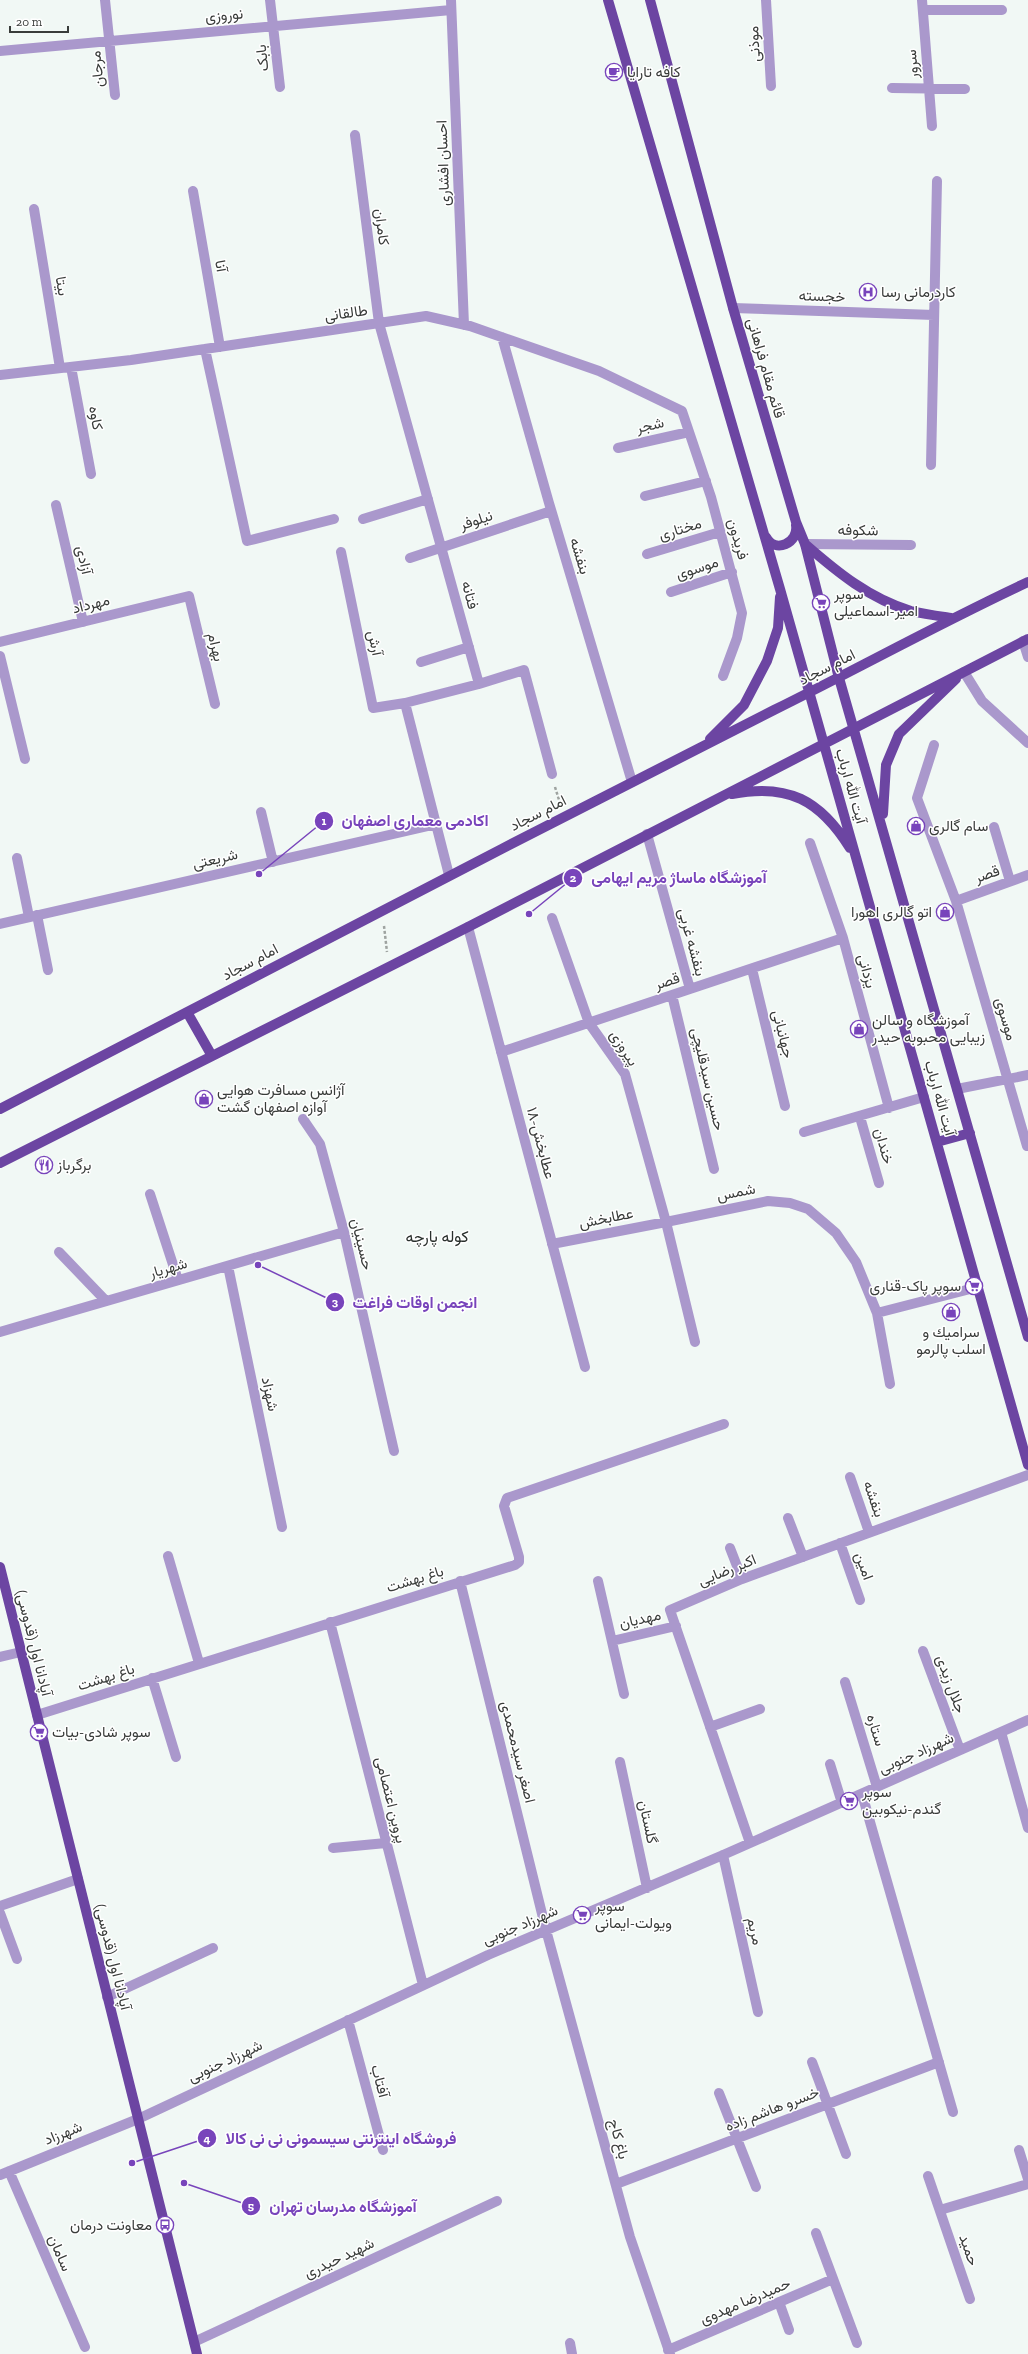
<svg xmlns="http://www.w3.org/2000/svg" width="1028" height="2354" font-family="'Zilla Slab',Vazirmatn,serif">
	<rect width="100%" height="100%" fill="#f1f8f5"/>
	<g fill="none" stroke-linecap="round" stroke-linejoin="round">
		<path stroke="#9ea3a0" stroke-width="2.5" stroke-dasharray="3 2" stroke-linecap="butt" d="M555 787 560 803
			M384 926 387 952"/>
		<path stroke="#aa98cc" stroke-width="10" d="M105 0 115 95
			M270 0 280 87
			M451 0 464 325
			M766 0 771 86
			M922 0 932 126
			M923 10H1002
			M0 51 451 10
			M892 88 965 89
			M355 135 379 323 479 684 524 670 552 774
			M193 191 220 347
			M34 209 60 368
			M733 308 934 315
			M502 337 549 503 632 782
			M205 349 247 541 334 519
			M71 367 91 474
			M0 375 131 360 426 316 470 326 599 371 682 411 711 497 742 613 737 638 723 676
			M618 448 689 432
			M931 465 937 181
			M645 496 706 481
			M56 505 83 622
			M363 519 428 499
			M805 544 911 545
			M341 552 373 708 405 703 449 875
			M647 554 720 532
			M410 558 551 511
			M671 592 732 572
			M1023 641 1028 657
			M0 642 189 596 215 704
			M0 656 25 759
			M421 662 469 647
			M964 672 982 701 1028 743
			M405 703 479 684
			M934 745 917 798 956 901 1027 1146
			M261 812 273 862
			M994 827 1010 881
			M647 834 690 989
			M810 843 843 938 889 1108
			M17 858 29 917
			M956 901 1028 875
			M37 915 48 970
			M552 918 589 1023 625 1074 666 1222 552 1244
			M0 924 437 824
			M468 927 585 1367
			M752 969 785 1106
			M672 995 714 1169
			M501 1052 843 938
			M957 1089 1028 1075
			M860 1117 879 1183
			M303 1119 320 1144 344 1232 394 1451
			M804 1132 924 1097
			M150 1194 178 1280
			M59 1252 106 1301
			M228 1266 282 1527
			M877 1313 978 1287
			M0 1332 344 1232
			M695 1342 666 1222 768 1201 790 1203 808 1209 836 1233 856 1262 877 1313 890 1384
			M850 1477 869 1532
			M788 1518 803 1557
			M840 1543 860 1600
			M730 1548 742 1579
			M168 1556 199 1663
			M460 1581 546 1930 630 2237 670 2354
			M598 1581 624 1694
			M330 1622 423 1985
			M612 1641 676 1626
			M923 1651 960 1750
			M0 1657 21 1652
			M152 1678 176 1757
			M845 1682 877 1787
			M37 1715 515 1565 519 1562V1557L504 1506 507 1498 724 1424
			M710 1727 760 1709
			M1001 1732 1028 1828
			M620 1762 647 1888
			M830 1764 842 1803
			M862 1794 953 2112
			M750 1843 670 1610 742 1579 1028 1475
			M333 1848 386 1843
			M723 1855 758 2012
			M0 1906 78 1879
			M0 1913 17 1959
			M107 1997 213 1948
			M348 2020 383 2150
			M812 2062 846 2154
			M719 2093 756 2187
			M1019 2150 1028 2179
			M9 2171 85 2347
			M0 2175 138 2119 488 1955 723 1855 1028 1720
			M928 2176 970 2299
			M616 2184 939 2062
			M940 2210 1028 2184
			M816 2233 857 2343
			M779 2302 789 2330
			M194 2342 497 2201
			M570 2343 572 2354
			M668 2350 833 2279"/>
		<path stroke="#6c45a2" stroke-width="10" d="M608 0 780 589 1028 1465
			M650 0 733 308 796 522 805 544 839 678 1028 1337
			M766 537C775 554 799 543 796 525
			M805 544C837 572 870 599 911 611 924 614 938 616 951 618
			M710 739 744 705 767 661 778 628 780 597
			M732 794C788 783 820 800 850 848
			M883 814 886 765 899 734 956 679
			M187 1012 212 1056
			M0 1109C257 975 515 841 774 710 859 668 942 622 1028 582
			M937 1142 970 1133
			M0 1163 468 927 1028 639
			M0 1567 197 2354"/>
	</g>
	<defs>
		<symbol id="cafe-ring" viewBox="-11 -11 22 22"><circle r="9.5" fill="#fff" stroke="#7844bb" stroke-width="1.5"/><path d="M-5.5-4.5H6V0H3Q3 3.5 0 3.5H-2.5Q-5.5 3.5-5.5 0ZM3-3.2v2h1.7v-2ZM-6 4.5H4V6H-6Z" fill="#7844bb"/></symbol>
		<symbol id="hospital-ring" viewBox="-11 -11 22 22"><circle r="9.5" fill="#fff" stroke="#7844bb" stroke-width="1.5"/><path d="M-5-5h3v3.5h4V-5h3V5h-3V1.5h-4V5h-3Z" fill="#7844bb"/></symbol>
		<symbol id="supermarket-ring" viewBox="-11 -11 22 22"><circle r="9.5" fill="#fff" stroke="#7844bb" stroke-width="1.5"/><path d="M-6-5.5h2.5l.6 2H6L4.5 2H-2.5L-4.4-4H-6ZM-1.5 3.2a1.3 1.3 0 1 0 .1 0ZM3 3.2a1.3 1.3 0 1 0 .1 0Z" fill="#7844bb"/></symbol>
		<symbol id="shop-ring" viewBox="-11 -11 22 22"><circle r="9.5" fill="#fff" stroke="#7844bb" stroke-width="1.5"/><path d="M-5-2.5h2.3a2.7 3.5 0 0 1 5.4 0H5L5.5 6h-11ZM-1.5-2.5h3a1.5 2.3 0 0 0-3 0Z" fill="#7844bb"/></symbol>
		<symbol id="restaurant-ring" viewBox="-11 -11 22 22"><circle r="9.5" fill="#fff" stroke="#7844bb" stroke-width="1.5"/><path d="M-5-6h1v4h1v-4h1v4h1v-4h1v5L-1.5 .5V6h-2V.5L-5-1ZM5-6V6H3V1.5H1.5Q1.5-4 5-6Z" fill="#7844bb"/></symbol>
		<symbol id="bus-ring" viewBox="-11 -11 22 22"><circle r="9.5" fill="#fff" stroke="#7844bb" stroke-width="1.5"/><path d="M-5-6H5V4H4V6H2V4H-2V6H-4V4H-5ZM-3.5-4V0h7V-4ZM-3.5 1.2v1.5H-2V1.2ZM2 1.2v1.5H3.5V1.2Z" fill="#7844bb"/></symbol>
	</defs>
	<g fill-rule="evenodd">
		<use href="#cafe-ring" x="604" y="62" width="20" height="20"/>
		<use href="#hospital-ring" x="858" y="282" width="20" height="20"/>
		<use href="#supermarket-ring" x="811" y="593" width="20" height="20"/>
		<use href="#shop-ring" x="906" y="816" width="20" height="20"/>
		<use href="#shop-ring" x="935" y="902" width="20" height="20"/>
		<use href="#shop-ring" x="849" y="1019" width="20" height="20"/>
		<use href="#shop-ring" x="194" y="1089" width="20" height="20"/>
		<use href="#restaurant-ring" x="34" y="1155" width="20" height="20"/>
		<use href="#supermarket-ring" x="964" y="1276" width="20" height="20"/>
		<use href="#shop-ring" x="941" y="1302" width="20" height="20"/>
		<use href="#supermarket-ring" x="29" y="1722" width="20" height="20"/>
		<use href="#supermarket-ring" x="839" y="1791" width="20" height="20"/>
		<use href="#supermarket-ring" x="572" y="1905" width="20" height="20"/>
		<use href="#bus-ring" x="155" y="2215" width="20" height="20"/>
	</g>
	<g text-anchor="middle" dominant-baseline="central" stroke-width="3" stroke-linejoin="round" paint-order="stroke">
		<g font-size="15" fill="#393c3a" stroke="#fff">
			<text transform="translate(224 15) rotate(-5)">نوروزی</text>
			<text transform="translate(754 44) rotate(-93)">موذنی</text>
			<text transform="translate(262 58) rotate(-96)">بابک</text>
			<text transform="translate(912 64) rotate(-94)">سرور</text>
			<text transform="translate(97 69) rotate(-96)">مرجان</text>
			<text transform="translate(443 163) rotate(-92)">احسان افشاری</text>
			<text transform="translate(382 227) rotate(83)">کامران</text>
			<text transform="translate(221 266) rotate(80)">آنا</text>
			<text transform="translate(62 286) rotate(81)">بیتا</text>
			<text transform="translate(822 296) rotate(2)">خجسته</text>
			<text transform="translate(346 313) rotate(-8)">طالقانی</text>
			<text transform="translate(766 368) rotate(74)">قائم مقام فراهانی</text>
			<text transform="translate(96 418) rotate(80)">کاوه</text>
			<text transform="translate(650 425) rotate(-13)">شجر</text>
			<text transform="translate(476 520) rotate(-18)">نیلوفر</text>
			<text transform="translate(680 529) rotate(-17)">مختاری</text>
			<text transform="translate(858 530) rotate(1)">شکوفه</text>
			<text transform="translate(738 539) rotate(74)">فریدون</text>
			<text transform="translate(580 556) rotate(73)">بنفشه</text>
			<text transform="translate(84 560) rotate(77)">آزادی</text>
			<text transform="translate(697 568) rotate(-18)">موسوی</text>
			<text transform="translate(470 595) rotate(75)">فتانه</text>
			<text transform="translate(91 604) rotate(-14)">مهرداد</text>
			<text transform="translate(375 643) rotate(78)">آرش</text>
			<text transform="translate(216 647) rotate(77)">بهرام</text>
			<text transform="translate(827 667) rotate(-27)">امام سجاد</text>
			<text transform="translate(851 786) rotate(74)">آیت الله ارباب</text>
			<text transform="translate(538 813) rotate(-27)">امام سجاد</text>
			<text transform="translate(215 859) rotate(-13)">شریعتی</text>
			<text transform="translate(987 874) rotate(-20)">قصر</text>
			<text transform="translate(692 942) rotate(75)">بنفشه غربی</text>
			<text transform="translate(250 962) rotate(-28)">امام سجاد</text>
			<text transform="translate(867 971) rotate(75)">یزدانی</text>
			<text transform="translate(667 981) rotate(-18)">قصر</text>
			<text transform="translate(1006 1019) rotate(74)">موسوی</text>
			<text transform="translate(783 1034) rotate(76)">جهانبانی</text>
			<text transform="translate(624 1048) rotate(57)">پیروزی</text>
			<text transform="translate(708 1079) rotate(77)">حسین سیدقلیچی</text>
			<text transform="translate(940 1098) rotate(74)">آیت الله ارباب</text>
			<text transform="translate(541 1143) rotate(75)">۱۸-عطابخش</text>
			<text transform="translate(884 1146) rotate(74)">خندان</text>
			<text transform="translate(736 1192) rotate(-11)">شمس</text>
			<text transform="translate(606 1218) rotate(-11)">عطابخش</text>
			<text transform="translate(362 1244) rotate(76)">حسینیان</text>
			<text transform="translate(168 1268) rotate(-16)">شهریار</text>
			<text transform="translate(270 1394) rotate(78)">شهزاد</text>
			<text transform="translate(874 1499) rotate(71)">بنفشه</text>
			<text transform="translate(864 1566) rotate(70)">امین</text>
			<text transform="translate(727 1570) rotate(-22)">اکبر رضایی</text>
			<text transform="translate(415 1579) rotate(-17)">باغ بهشت</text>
			<text transform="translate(640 1619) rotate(-13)">مهدیان</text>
			<text transform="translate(34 1643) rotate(76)">آپادانا اول (قدوسی)</text>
			<text transform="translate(106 1677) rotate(-18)">باغ بهشت</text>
			<text transform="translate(951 1684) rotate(70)">جلال زیدی</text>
			<text transform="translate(876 1730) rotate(73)">ستاره</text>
			<text transform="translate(518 1752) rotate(76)">اصغر سیدمحمدی</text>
			<text transform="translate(916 1753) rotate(-24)">شهرزاد جنوبی</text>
			<text transform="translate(391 1800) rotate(76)">پروین اعتصامی</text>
			<text transform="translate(648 1822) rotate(78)">گلستان</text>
			<text transform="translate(520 1925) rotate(-23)">شهرزاد جنوبی</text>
			<text transform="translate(755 1931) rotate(77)">مریم</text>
			<text transform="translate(113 1957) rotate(76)">آپادانا اول (قدوسی)</text>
			<text transform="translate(225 2061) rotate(-25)">شهرزاد جنوبی</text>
			<text transform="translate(380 2081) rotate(75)">آفتاب</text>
			<text transform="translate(772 2109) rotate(-21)">خسرو هاشم زاده</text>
			<text transform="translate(63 2133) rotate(-22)">شهرزاد</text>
			<text transform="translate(619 2139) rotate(75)">باغ کاج</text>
			<text transform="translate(969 2250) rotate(71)">حمید</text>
			<text transform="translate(60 2253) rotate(67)">سامان</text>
			<text transform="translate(339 2258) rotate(-25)">شهید حیدری</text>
			<text transform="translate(745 2301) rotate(-23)">حمیدرضا مهدوی</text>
		</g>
		<g font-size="15" fill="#393c3a" stroke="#fff" text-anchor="start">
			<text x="627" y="72">کافه تارایا</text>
			<text x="881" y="292">کاردرمانی رسا</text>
			<text x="834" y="594">سوپر<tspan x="834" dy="17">امیر-اسماعیلی</tspan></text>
			<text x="929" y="826">سام گالری</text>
			<text x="932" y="912" text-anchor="end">اتو گالری اهورا</text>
			<text x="872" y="1020">آموزشگاه و سالن<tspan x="872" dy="17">زیبایی محبوبه حیدر</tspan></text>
			<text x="217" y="1090">آژانس مسافرت هوایی<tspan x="217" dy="17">آوازه اصفهان گشت</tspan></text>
			<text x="57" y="1165">برگرباز</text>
			<text x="961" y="1286" text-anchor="end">سوپر پاک-قناری</text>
			<text x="951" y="1332" text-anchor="middle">سراميك و<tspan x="951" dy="17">اسلب پالرمو</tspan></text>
			<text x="52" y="1732">سوپر شادی-بیات</text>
			<text x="862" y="1792">سوپر<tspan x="862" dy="17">گندم-نیکوبین</tspan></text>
			<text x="595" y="1906">سوپر<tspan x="595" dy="17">ویولت-ایمانی</tspan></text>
			<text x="152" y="2225" text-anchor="end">معاونت درمان</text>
		</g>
		<g font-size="16" fill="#2a302d" stroke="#fff">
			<text x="437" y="1236">کوله پارچه</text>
		</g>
	</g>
	<path fill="none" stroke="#7844bb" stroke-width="1.5" d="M259 874L324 821M529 914L573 878M258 1265L335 1302M132 2163L207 2138M184 2183L251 2206"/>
	<g fill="#7844bb" stroke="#fff" stroke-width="1.5">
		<circle cx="259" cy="874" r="4"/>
		<circle cx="529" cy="914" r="4"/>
		<circle cx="258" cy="1265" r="4"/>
		<circle cx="132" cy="2163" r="4"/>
		<circle cx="184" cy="2183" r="4"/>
		<circle cx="324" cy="821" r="10"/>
		<circle cx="573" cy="878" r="10"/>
		<circle cx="335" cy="1302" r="10"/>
		<circle cx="207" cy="2138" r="10"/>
		<circle cx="251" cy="2206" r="10"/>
	</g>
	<g font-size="12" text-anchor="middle" font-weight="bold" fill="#fff">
		<text x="324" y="825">1</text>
		<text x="573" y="882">2</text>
		<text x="335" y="1306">3</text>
		<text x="207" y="2143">4</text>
		<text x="251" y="2210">5</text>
	</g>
	<g font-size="16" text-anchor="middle" font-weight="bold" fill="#7844bb" stroke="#fff" stroke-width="3" stroke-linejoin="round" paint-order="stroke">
		<text x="415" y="826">اکادمی معماری اصفهان</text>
		<text x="679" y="883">آموزشگاه ماساژ مریم ایهامی</text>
		<text x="415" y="1308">انجمن اوقات فراغت</text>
		<text x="341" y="2144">فروشگاه اینترنتی سیسمونی نی نی کالا</text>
		<text x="343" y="2212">آموزشگاه مدرسان تهران</text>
	</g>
	<path d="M10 26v6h58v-6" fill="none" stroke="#393c3a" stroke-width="2"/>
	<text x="16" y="26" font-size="12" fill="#393c3a" stroke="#ffffff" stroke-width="3" paint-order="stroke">20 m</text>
</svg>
